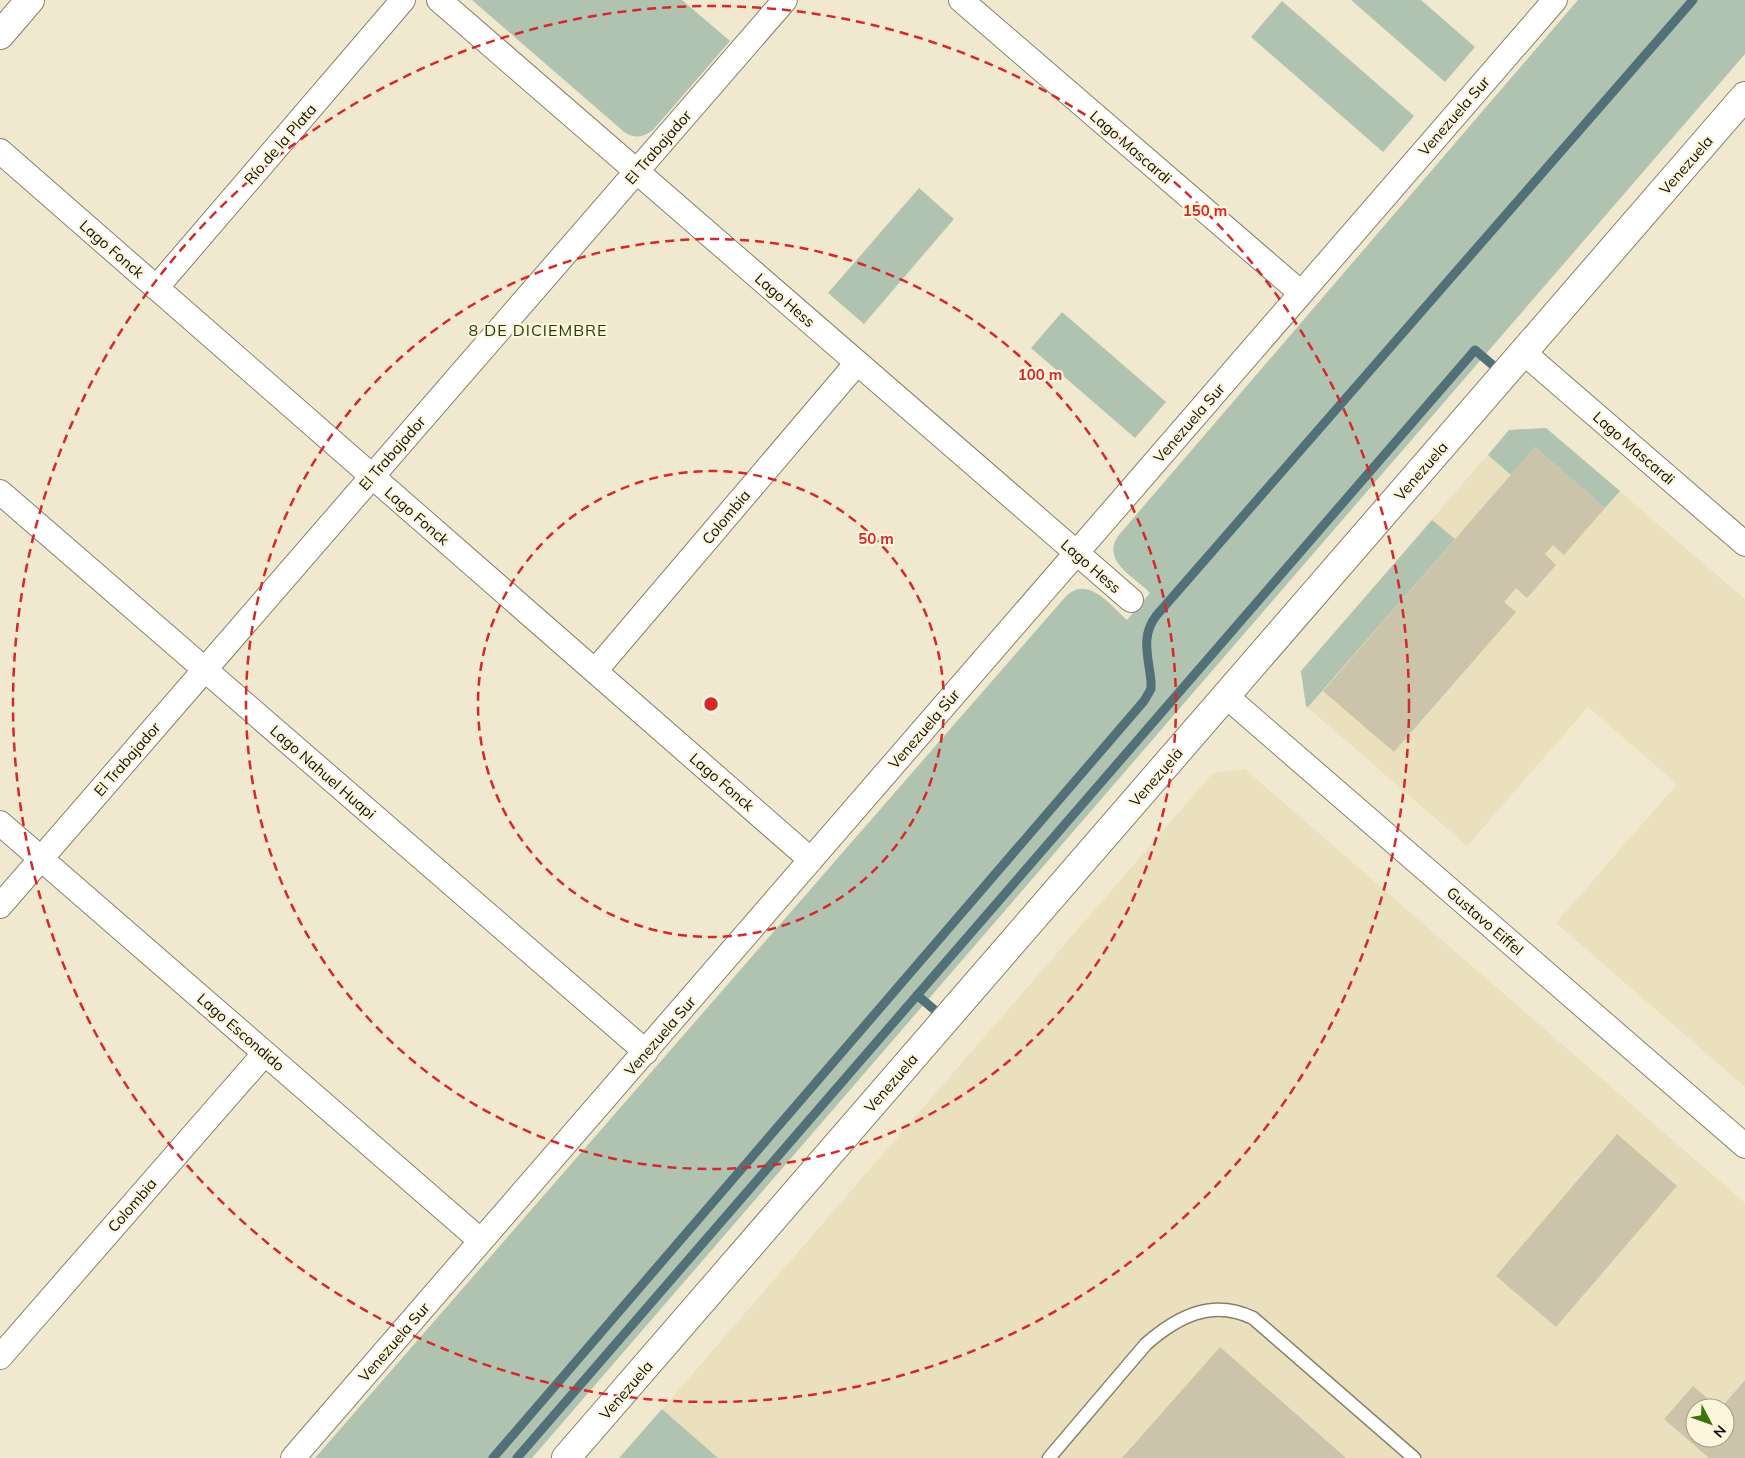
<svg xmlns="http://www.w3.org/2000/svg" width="1745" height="1458" font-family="Mulish,sans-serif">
	<rect width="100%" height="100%" fill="#f1e9cf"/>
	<path fill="#eae0be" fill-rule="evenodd" d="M1546 428 1745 599V1087L1556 923 1677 784 1588 707 1467 846 1306 706 1301 671 1509 430Z
		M1245 769 1745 1203V1458H718L662 1409 1213 773ZM1695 1408H1725V1438H1695Z"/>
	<path fill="#afc3b0" d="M472 0H682L730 41 653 130C643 138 634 139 623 131Z
		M1351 0H1421L1475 47 1445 82Z
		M1578 0H1745V54L532 1458H315L1067 595C1089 576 1110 605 1127 620L1150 593C1135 577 1101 562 1118 536Z
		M1282 1 1414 116 1383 152 1251 37Z
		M919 188 954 219 864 324 828 293Z
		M1062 312 1166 402 1135 438 1031 348Z
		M1546 428 1620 491 1605 508 1535 447 1511 475 1488 455 1509 430Z
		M1432 520 1455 539 1308 707 1306 706 1301 671Z
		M662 1409 718 1458H619Z"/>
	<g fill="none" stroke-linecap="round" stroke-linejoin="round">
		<path stroke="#517078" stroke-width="9" d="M917 995 944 1018
			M493 1458 1144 701 1151 689V682C1149 658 1140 637 1156 616L1693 0
			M517 1458 1475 350 1502 373"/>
	</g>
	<path fill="#cbc3aa" d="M1535 447 1605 508 1564 555 1553 545 1545 554 1556 565 1527 598 1516 588 1504 602 1516 612 1394 752 1323 691Z
		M1617 1134 1677 1186 1556 1327 1496 1276Z
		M1220 1347 1346 1458H1122Z
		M1745 1380V1458H1709L1664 1419 1693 1386 1719 1408H1695V1438H1725V1408H1721Z"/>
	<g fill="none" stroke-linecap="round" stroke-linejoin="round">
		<defs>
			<path id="service" d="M1049 1458 1146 1344C1177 1317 1212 1298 1253 1318L1414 1458"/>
			<path id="minor" d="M439 0 1131 600
				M961 0 1301 293
				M0 151 811 860
				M156 288 403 0
				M1523 352 1745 544
				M0 492 646 1052
				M595 671 857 363
				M1226 696 1745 1146
				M0 823 481 1241
				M0 906 785 0
				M0 1357 265 1053
				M293 1458 1555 0"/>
			<path id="tertiary" d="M0 35 30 0
				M566 1458 1745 96"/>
		</defs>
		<use href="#service" stroke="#888068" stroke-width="15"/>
		<use href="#minor" stroke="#888068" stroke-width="26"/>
		<use href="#tertiary" stroke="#888068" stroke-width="30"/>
		<use href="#service" stroke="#fff" stroke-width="12"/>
		<use href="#minor" stroke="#fff" stroke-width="24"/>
		<use href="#tertiary" stroke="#fff" stroke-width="28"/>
	</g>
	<g fill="none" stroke="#d62828" stroke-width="2.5" stroke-dasharray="9 6">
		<circle cx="711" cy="704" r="233"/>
		<circle cx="711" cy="704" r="465"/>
		<circle cx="711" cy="704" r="698"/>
	</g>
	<g text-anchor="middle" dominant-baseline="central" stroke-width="4.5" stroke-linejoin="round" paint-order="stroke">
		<g font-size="15" fill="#110f06" stroke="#fef6dc">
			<text transform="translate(1454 116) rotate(-49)">Venezuela Sur</text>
			<text transform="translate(280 144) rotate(-49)">Río de la Plata</text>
			<text transform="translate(658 147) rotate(-49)">El Trabajador</text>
			<text transform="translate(1131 147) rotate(41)">Lago Mascardi</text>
			<text transform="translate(1686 165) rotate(-49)">Venezuela</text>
			<text transform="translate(112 249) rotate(41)">Lago Fonck</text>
			<text transform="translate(785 300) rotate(41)">Lago Hess</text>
			<text transform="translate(1189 423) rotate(-49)">Venezuela Sur</text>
			<text transform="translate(1634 448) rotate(41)">Lago Mascardi</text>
			<text transform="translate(392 453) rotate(-49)">El Trabajador</text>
			<text transform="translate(1421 471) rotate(-49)">Venezuela</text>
			<text transform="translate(417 516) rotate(41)">Lago Fonck</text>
			<text transform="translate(726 517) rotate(-50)">Colombia</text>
			<text transform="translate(1091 566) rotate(41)">Lago Hess</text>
			<text transform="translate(924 729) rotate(-49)">Venezuela Sur</text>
			<text transform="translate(127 759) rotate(-49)">El Trabajador</text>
			<text transform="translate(323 772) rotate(41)">Lago Nahuel Huapi</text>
			<text transform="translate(1156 777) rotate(-49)">Venezuela</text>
			<text transform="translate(722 782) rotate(41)">Lago Fonck</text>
			<text transform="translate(1485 921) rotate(41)">Gustavo Eiffel</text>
			<text transform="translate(241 1032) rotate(41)">Lago Escondido</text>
			<text transform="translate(660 1036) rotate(-49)">Venezuela Sur</text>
			<text transform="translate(891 1083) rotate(-49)">Venezuela</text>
			<text transform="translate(132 1205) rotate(-49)">Colombia</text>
			<text transform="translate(394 1342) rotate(-49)">Venezuela Sur</text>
			<text transform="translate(626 1390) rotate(-49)">Venezuela</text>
		</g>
		<g font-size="16" letter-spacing="1" fill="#1d3a0b" stroke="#fef6dc">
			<text x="538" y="330">8 DE DICIEMBRE</text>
		</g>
	</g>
	<circle cx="711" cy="704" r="8" fill="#d62828" stroke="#fef6dc" stroke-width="2.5"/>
	<g font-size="15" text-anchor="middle" font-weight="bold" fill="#d62828" stroke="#fef6dc" stroke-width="4.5" stroke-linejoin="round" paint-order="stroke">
		<text x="1205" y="216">150 m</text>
		<text x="1040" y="380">100 m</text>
		<text x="876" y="544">50 m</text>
	</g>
	<g transform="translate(1710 1423) rotate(131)"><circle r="24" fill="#fef6dc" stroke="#9f9a86"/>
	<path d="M0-4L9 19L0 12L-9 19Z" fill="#3a750b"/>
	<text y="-8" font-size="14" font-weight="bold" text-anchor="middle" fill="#110f06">N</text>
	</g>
</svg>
